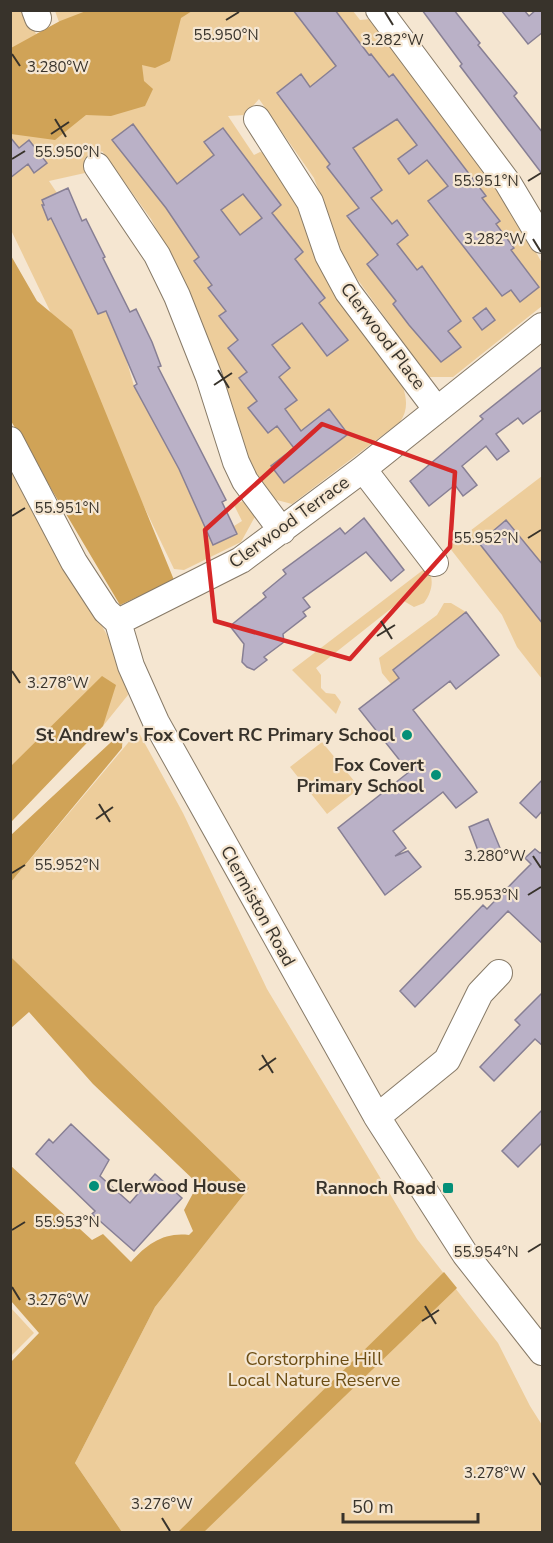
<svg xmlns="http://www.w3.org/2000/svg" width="553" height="1543" font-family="'Nunito Sans',sans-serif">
	<rect width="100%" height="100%" fill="#f5e6d1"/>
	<path fill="#edcd9b" d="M11 11H25L36 34 59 22 55 11H353L360 20 371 19 503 192 542 263V306L453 377H428L355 276 344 258 314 178 259 99 245 115 228 116 254 155 260 152 270 154 292 189 326 276 341 304 403 387C407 400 408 410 400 422L292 504 273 499 249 463 217 363 183 281 151 219 102 151 86 166 85 173 49 181 57 193 42 200 44 205 98 314 105 311 120 338 134 386 181 472 213 545 237 534 234 526 242 521 234 505 247 499 257 513 241 542 184 570 174 569 11 230Z
		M10 461 112 644 125 677 128 695 103 726 11 822Z
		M542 476V679L517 647 502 615 449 547Z
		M427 567C435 579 432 592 424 603L414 607 402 600 316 668 321 675V688L326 693 335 694 341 702 336 714 292 670Z
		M444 603H451L466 612 393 670 399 678 391 684 382 673 379 658 437 615Z
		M138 731 183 813 267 989 417 1239 498 1343 530 1406 542 1425V1532H122L75 1463 155 1307 249 1188 11 957V882Z
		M322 742 360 788 327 814 290 767Z
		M11 1308 34 1333 11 1356Z"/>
	<path fill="#d0a357" d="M86 11H192L181 18 170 61 155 68 142 65 144 81 153 89 145 106 111 116 86 115 55 140 11 134V48L60 21Z
		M10 254 37 301 72 330 174 580 120 605 11 421Z
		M102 676 116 685 103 726 11 822V766Z
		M123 731 122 748 11 882V835Z
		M11 957 249 1188 155 1307 75 1463 122 1532H11V1362L39 1333 11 1301V1166L92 1240 103 1234 131 1262C147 1244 164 1232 189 1235L193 1231 184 1210 198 1184 93 1084 29 1012 11 1028Z
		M444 1272 457 1288 204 1532H178Z"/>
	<path fill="#bab1c7" stroke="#877f94" stroke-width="1.5" fill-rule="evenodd" d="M293 10H335L369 55 371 54 389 77 393 74 486 196 482 198 500 221 496 224 514 248 511 250 539 287 520 302 511 290 502 296 428 201 448 186 427 160 409 174 398 159 417 145 397 119 353 148 382 190 371 198 392 224 397 220 408 235 397 244 417 270 422 266 461 321 448 331 461 347 441 362 409 325 393 304 396 301 367 264 378 255 347 216 359 208 327 167 330 164 277 93 301 74 310 87 336 66Z
		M422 10H454L480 43 478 45 517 93 514 96 543 133V175L460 66 462 64Z
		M501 10H524L529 16 536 10H543V32L528 44Z
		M133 124 177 184 214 155 204 142 223 128 281 205 272 213 303 252 295 259 325 298 319 303 348 340 327 356 302 323 272 345 290 368 279 377 297 400 285 409 301 431 329 409 348 434 284 483 271 466 294 448 277 426 268 433 248 408 257 401 239 378 247 372 228 348 238 340 219 316 226 311 208 288 212 285 194 261 199 257 166 208 112 140ZM243 194 262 218 240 235 221 210Z
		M10 137 19 148 29 140 47 163 34 173 28 164 10 178Z
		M68 188 82 221 86 219 105 257 103 258 130 312 136 309 152 342 161 366 158 367 226 500 222 502 237 534 213 545 179 469 134 386 137 384 106 311 98 314 51 218 48 220 42 205H44L42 200Z
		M486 308 495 320 482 330 473 318Z
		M543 366V409L523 424 518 418 496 434 509 451 497 460 486 446 462 466 477 485 463 496 455 485 429 506 410 481 483 419 480 416Z
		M364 518 404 570 391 581 366 552 303 598 310 607 303 612 306 616 283 634 284 642 264 657 267 660 254 670 247 667 242 662 244 644 230 626 266 597 263 593 286 574 283 570 340 528 345 534Z
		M506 520 543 565V624L479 543Z
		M466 612 499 655 456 689 450 681 413 710 477 792 456 808 443 792 393 831 406 848 395 856 408 851 421 867 385 895 338 828 409 772 359 709 399 678 393 670Z
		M543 779V810L536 818 520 803Z
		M488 819 500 848 480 856 469 827Z
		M535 849 540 853 543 851V944L508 911 415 1007 400 991 483 905 487 909 518 877 531 864 525 858Z
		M543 992V1046L535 1039 494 1081 480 1067 520 1025 515 1020Z
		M543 1109V1142L518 1167 502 1151Z
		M71 1124 109 1160 100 1176 130 1203 155 1174 182 1198 134 1251 92 1214 95 1211 36 1154 49 1139 53 1143Z"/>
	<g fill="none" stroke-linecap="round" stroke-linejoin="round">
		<defs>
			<path id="minor" d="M35 10 38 18
				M379 10 508 183 542 240
				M257 119 310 202 328 255 348 292 437 410
				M97 166 157 255 177 296 209 377 236 462 245 481 282 531
				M10 440 74 562 106 611 118 622 131 666 156 722 377 1117 465 1254 542 1352
				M363 469 435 563
				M118 622 241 560 363 469 542 326
				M377 1117 447 1060 480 993 499 973"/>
		</defs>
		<use href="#minor" stroke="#877a67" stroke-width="28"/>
		<use href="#minor" stroke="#fff" stroke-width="26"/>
	</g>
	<path fill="none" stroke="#d62828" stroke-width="4.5" stroke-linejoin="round" d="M322 424 455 472 450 547 350 659 215 621 205 530Z"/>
	<path fill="none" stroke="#38332b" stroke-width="2" d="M385 12 393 25M226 20 239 12M12 54 20 66M55 119 66 137M51 134 69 122M12 159 25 151M528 181 541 173M533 239 541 252M218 370 229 388M214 385 232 373M12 516 25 508M528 538 541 530M381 621 392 639M377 636 395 625M12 671 20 683M99 804 110 822M96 819 113 807M533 856 541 868M12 873 25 865M528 895 541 887M262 1055 273 1073M259 1070 276 1058M12 1230 25 1222M528 1252 541 1244M12 1287 20 1300M425 1306 436 1324M422 1321 439 1310M533 1473 541 1485M162 1518 170 1531"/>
	<g fill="#048f78" stroke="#f5e6d1" stroke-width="2">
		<circle cx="407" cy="735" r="6"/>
		<circle cx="436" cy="775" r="6"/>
		<circle cx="94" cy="1186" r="6"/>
		<rect x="442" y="1182" width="12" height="12" rx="3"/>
	</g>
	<g text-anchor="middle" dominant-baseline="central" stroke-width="4.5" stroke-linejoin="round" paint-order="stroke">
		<g font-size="18" fill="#38332b" stroke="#f5e6d1">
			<text transform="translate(383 336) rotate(53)">Clerwood Place</text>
			<text transform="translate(289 522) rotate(-36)">Clerwood Terrace</text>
			<text transform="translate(258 906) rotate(61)">Clermiston Road</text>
		</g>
		<g font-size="18" font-weight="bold" fill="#38332b" stroke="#f5e6d1" text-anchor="end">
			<text x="395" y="735">St Andrew's Fox Covert RC Primary School</text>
			<text x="424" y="765">Fox Covert<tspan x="424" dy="21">Primary School</tspan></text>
			<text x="106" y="1186" text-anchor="start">Clerwood House</text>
			<text x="436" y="1188">Rannoch Road</text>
		</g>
		<g font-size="18" fill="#6c4d13" stroke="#f5e6d1">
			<text x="314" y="1359">Corstorphine Hill<tspan x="314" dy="21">Local Nature Reserve</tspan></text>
		</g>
	</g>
	<g font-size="15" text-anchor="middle" fill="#38332b" stroke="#f5e6d1" stroke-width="4.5" stroke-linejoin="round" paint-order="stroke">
		<text x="226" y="40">55.950°N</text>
		<text x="393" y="45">3.282°W</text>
		<text x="58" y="72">3.280°W</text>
		<text x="67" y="157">55.950°N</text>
		<text x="486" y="186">55.951°N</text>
		<text x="495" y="244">3.282°W</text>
		<text x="67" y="513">55.951°N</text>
		<text x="486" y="543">55.952°N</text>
		<text x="58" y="688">3.278°W</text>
		<text x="495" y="861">3.280°W</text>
		<text x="67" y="870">55.952°N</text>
		<text x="486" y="900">55.953°N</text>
		<text x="67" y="1227">55.953°N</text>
		<text x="486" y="1257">55.954°N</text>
		<text x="58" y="1305">3.276°W</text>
		<text x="495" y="1478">3.278°W</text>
		<text x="162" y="1509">3.276°W</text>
	</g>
	<rect width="553" height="1543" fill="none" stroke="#38332b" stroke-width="24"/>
	<path d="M343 1513v9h135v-9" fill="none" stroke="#38332b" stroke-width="3"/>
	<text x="352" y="1513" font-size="18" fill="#38332b" stroke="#f5e6d1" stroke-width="4.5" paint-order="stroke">50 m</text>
</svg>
